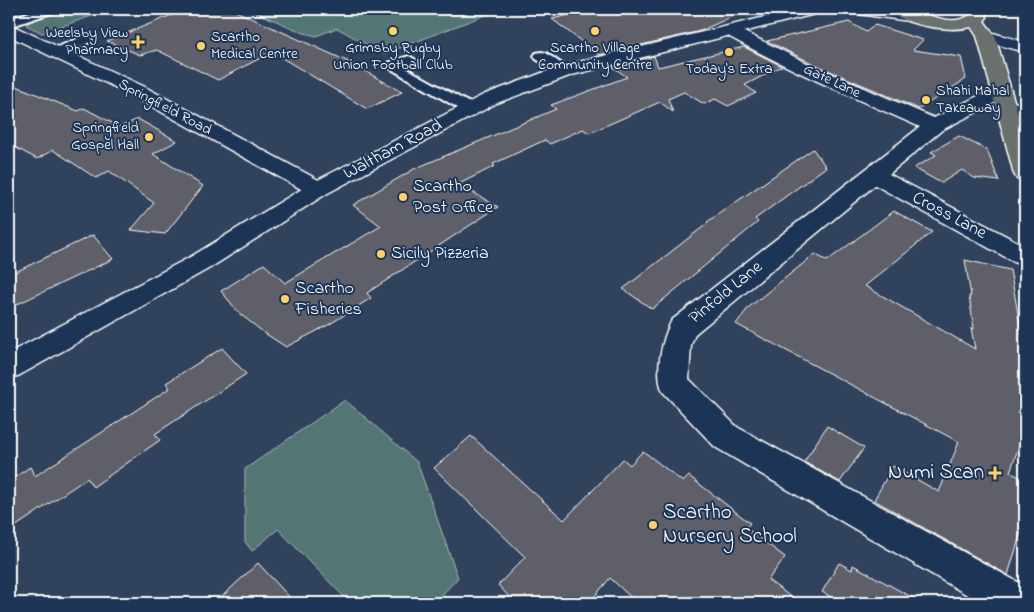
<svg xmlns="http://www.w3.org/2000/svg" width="1034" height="612" font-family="'Indie Flower',sans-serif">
	<rect width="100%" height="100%" fill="#30425c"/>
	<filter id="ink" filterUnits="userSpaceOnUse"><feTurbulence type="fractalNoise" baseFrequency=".02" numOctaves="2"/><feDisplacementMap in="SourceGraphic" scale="10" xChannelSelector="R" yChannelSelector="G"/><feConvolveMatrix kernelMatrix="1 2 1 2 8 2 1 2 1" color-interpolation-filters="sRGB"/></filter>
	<g filter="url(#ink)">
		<path fill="#537473" stroke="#a9bab9" d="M9 9H112L42 33 26 25 36 17 30 13 9 16Z
			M248 9H501L384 54 337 28 316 36 304 33Z
			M345 400 417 462 458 578 434 603H350L278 529 252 551 245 542V469Z"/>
		<path fill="#5e5f69" stroke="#fff" d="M187 9H231L349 62 402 92 367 109 272 52 218 80 157 50 140 55 107 41Z
			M594 9H749L700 31 599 55 552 19Z
			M849 22 866 32 875 25 923 40 913 50 961 57 966 79 919 109 814 64 767 41Z
			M744 47 782 66 745 85 756 93 728 106 715 99 704 104 684 92 668 99 673 112 660 102 589 133 583 129 550 144 545 140 493 164 495 166 459 184 498 207 367 293 371 298 330 324 286 347 263 332 240 314 221 291 264 264 285 283 381 226 353 205 414 169 556 109 551 105 627 77 613 67 654 56 658 67Z
			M9 83 73 109 78 111 84 108 120 127 138 119 177 141 153 154 203 186 165 234 131 230 154 203 109 171 96 178 53 150 37 159 9 144Z
			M959 136 987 150 999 181 974 178 962 170 941 183 914 168 936 155 931 152Z
			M813 149 826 167 755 219 758 222 652 309 623 289 708 223 707 222Z
			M894 211 932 232 865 286 975 349 971 328 974 329 969 296H971L965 260 1010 270 1025 351V428L1010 472 1025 480V534L1021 532 1008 575 874 500 893 466 939 492 959 442 736 324 749 307 815 254 827 261Z
			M93 235 113 259 9 308V275Z
			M222 348 246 374 155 434 160 440 93 487 87 478 9 531V481L30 467 35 476 170 388 166 383Z
			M827 426 864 448 840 482 804 462Z
			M471 436 564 520 623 459 630 465 643 451 683 482 689 476 750 523 746 528 785 557 768 580 799 603H637L610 578 589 603H515L498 585 525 557 434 468Z
			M258 563 295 603H215Z
			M839 563 852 570 853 565 922 603H842L822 592Z"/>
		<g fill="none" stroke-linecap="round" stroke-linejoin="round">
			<defs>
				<path id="lane" d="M39 9H56L54 12 9 27V19Z
					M86 35 90 36 92 39 90 42 61 56 56 57 49 53 51 50Z
					M541 52 546 53 572 71 570 74H560L536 59 534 56 536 53Z
					M409 56 416 60 414 63 404 67 475 106 477 109 475 112H465L386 66 388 63Z"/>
				<path id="street" d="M9 24 143 86 326 184 330 189 326 194 318 196 310 194 129 94 9 36Z
					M732 26 813 66 934 118 994 88 1001 86 1008 88 1011 92 1008 96 942 130 889 174 1025 246V266L1016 263 875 185 695 334 691 345 689 379 737 427 1025 586V603H981L715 447 663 392C654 374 662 338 672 320L920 127C854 98 789 70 726 35L723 31 726 27Z
					M986 31 1025 42V52L980 40 977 36 980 32Z
					M1006 99 1025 106V119L999 109 996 105 999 101Z"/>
				<path id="secondary" d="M798 9H825L823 12 572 75 497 103 326 194 210 268 20 375 9 379V353L192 256 310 184 483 95 558 67Z
					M850 9H892L915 13 917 16 915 19 909 21 858 14 852 12Z"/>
				<path id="primary" d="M889 9C895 9 903 8 909 9 929 13 950 28 970 15L969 9H985L987 17 984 21 995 36 1025 138V181L1017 179 1014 174 977 36 971 27C952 32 901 26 889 9Z"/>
			</defs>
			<use href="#lane" stroke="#fff" stroke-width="4"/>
			<use href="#street" stroke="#fff" stroke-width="3"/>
			<use href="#secondary" stroke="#fff" stroke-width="3"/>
			<use href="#primary" stroke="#fff" stroke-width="3"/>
			<use href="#lane" fill="#1d3557" fill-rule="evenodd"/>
			<use href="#street" fill="#1d3557" fill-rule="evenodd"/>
			<use href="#secondary" fill="#1d3557" fill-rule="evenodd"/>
			<use href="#primary" fill="#6b706d" fill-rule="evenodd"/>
		</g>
	</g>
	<g fill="#ffd166" stroke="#1d3557" stroke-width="2">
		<circle cx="393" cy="31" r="5"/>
		<circle cx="595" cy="31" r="5"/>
		<path d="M135.5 34.5h5v5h5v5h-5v5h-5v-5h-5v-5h5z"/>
		<circle cx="201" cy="46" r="5"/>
		<circle cx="729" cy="52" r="5"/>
		<circle cx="926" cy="100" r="5"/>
		<circle cx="149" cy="137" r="5"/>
		<circle cx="403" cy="197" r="5"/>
		<circle cx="381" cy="254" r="5"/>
		<circle cx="285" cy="299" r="5"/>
		<path d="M992.5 465.5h5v5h5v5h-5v5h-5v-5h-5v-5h5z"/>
		<circle cx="653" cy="525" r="5"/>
	</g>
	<g text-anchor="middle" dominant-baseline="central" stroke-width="4" stroke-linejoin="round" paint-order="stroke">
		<g font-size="15" fill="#fff" stroke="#1d3557">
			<text x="128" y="33" text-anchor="end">Weelsby View<tspan x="128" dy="17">Pharmacy</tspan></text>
			<text x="211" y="37" text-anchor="start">Scartho<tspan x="211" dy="17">Medical Centre</tspan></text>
			<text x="393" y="48">Grimsby Rugby<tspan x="393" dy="17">Union Football Club</tspan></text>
			<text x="595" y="48">Scartho Village<tspan x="595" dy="17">Community Centre</tspan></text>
			<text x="729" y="69">Today's Extra</text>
			<text x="936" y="91" text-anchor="start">Shahi Mahal<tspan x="936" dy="17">Takeaway</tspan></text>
			<text x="139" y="128" text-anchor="end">Springfield<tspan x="139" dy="17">Gospel Hall</tspan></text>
		</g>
		<g font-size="15" fill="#fff" stroke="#1d3557">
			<text transform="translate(832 81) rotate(25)">Gate Lane</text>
			<text transform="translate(165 107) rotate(28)">Springfield Road</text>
		</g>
		<g font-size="18" fill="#fff" stroke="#1d3557">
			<text transform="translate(393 150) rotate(-28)">Waltham Road</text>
			<text transform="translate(949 216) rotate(28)">Cross Lane</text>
			<text transform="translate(726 293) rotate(-39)">Pinfold Lane</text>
		</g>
		<g font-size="18" fill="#fff" stroke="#1d3557" text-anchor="start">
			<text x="413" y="187">Scartho<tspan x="413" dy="21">Post Office</tspan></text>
			<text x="391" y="254">Sicily Pizzeria</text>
			<text x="295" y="289">Scartho<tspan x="295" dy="21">Fisheries</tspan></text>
		</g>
		<g font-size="21" fill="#fff" stroke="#1d3557" text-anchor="end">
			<text x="984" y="473">Numi Scan</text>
			<text x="663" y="513" text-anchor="start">Scartho<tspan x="663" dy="24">Nursery School</tspan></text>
		</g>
	</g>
	<rect width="1034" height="612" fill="none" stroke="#1d3557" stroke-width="30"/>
	<rect x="15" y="15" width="1004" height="582" fill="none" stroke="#fff" stroke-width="2" filter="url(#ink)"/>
</svg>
